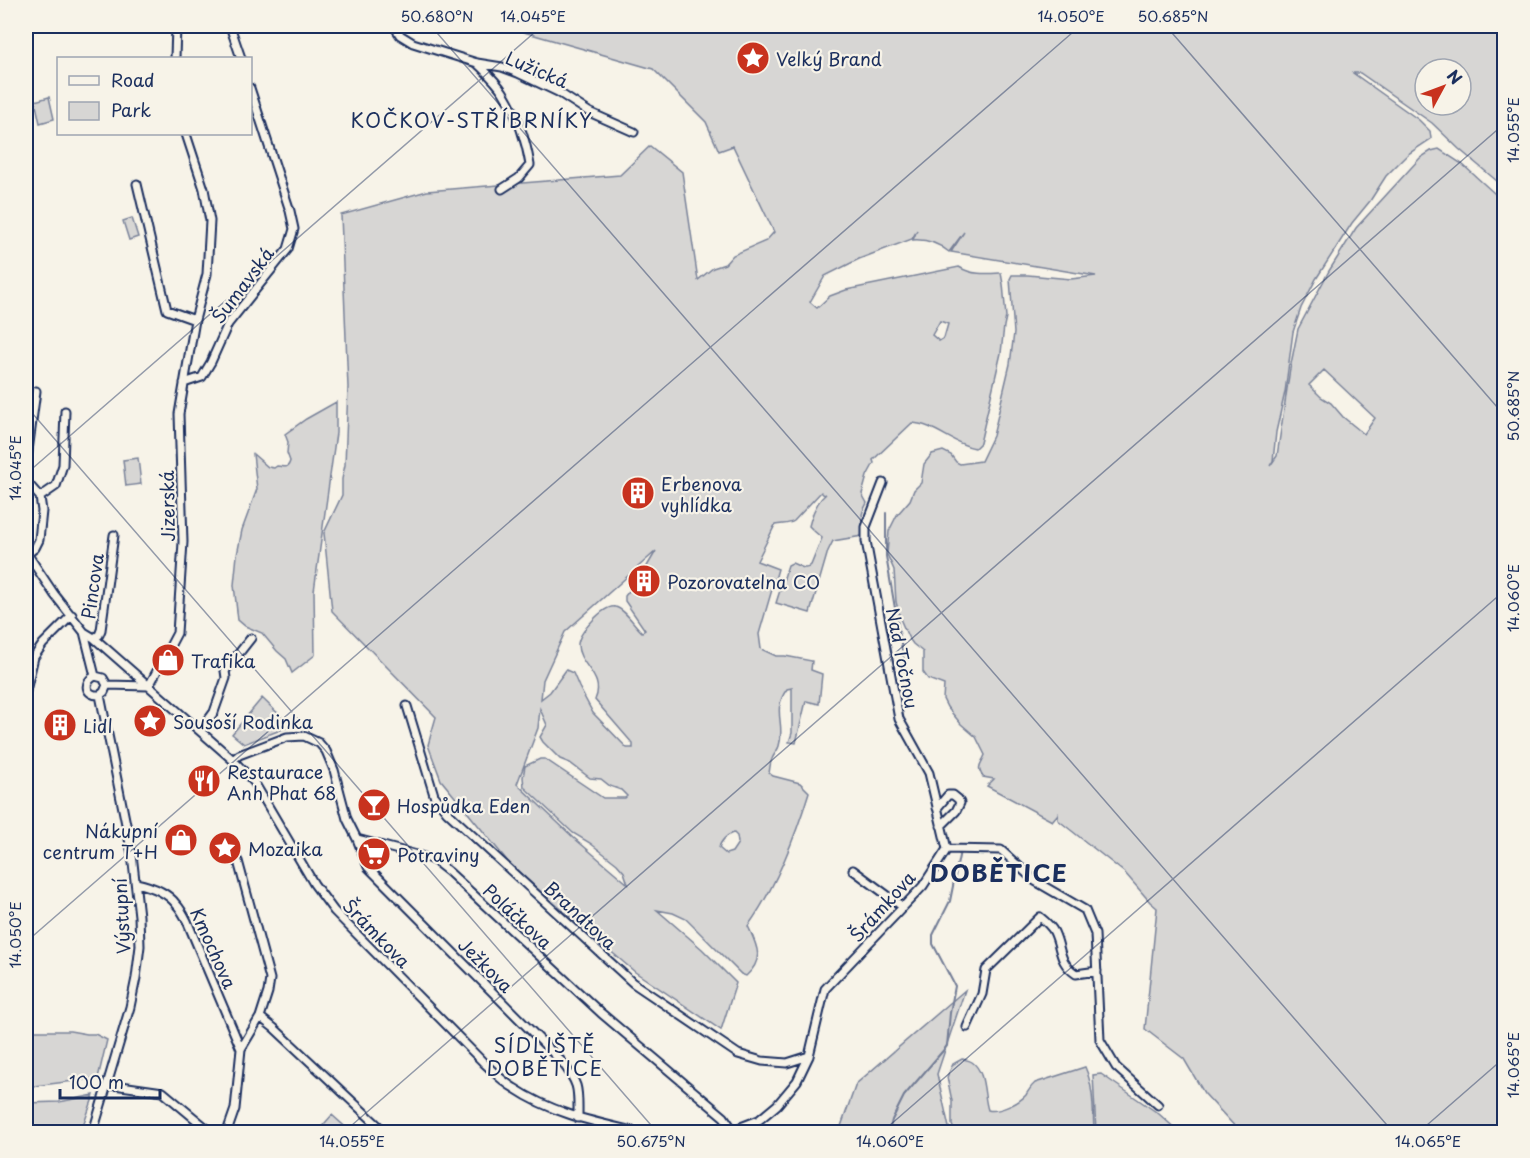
<svg xmlns="http://www.w3.org/2000/svg" width="1530" height="1158" font-family="'Playpen Sans',sans-serif">
	<rect width="100%" height="100%" fill="#f7f3e8"/>
	<filter id="ink" filterUnits="userSpaceOnUse"><feTurbulence type="fractalNoise" baseFrequency=".0167" numOctaves="2"/><feDisplacementMap in="SourceGraphic" scale="12" xChannelSelector="R" yChannelSelector="G"/><feConvolveMatrix kernelMatrix="1 2 1 2 8 2 1 2 1" color-interpolation-filters="sRGB"/></filter>
	<g filter="url(#ink)">
		<path fill="#d7d6d4" stroke="#798299" stroke-width="1.5" fill-rule="evenodd" d="M503 26H1504V187L1459 149 1432 123 1360 73H1353L1419 120 1430 131 1431 139 1408 154 1386 176 1370 201 1352 223 1316 279 1301 308 1293 332 1285 392 1276 432 1273 461 1270 466 1277 456 1290 369 1298 329 1329 271 1356 228 1420 158 1431 151 1439 149 1462 164 1504 202V1132H1240L1204 1093 1184 1059 1145 1029 1157 908 1150 902 1125 873 1058 820V814L1052 821 987 786 994 779 983 777C976 766 981 765 985 755L976 737 961 724 947 707 943 699 944 685 928 679 923 672V652L913 644 908 637 901 621 896 602 894 570 887 554 889 531 897 515 910 500 914 490 921 483 924 464 932 454 943 451 951 455 956 462 960 464 981 461 993 436 1010 364 1014 333 1010 279 1012 275H1028L1071 279 1096 276 951 252 964 232 949 252C938 243 927 239 913 240L917 230 912 239 859 259 825 276 810 302 817 308 830 296 846 290 959 267C972 275 985 274 1001 273L1003 284 1006 317 1004 326 1001 353 980 443 975 448C952 444 935 424 912 423L873 460 874 463 867 476 862 494 867 503C863 512 860 512 864 523L862 520V536L833 541 828 551 810 613 776 603 788 565 792 563C799 565 805 572 811 565L822 538 814 531 809 526C812 514 816 502 826 494L824 495 821 492 794 521C788 525 782 523 775 525L757 561 778 569 759 634 761 649 776 656H785L812 661 811 670 822 674 819 704 806 701 796 743 789 742 792 733V688L787 689C771 711 786 723 779 746 778 750 774 754 772 759 770 763 770 768 769 773L773 776 800 783 809 792C795 838 776 887 748 926 757 946 765 959 746 976L741 974 686 919 673 913 657 910 702 949 736 983 721 1030 635 972 514 869 441 780 428 745 436 717 332 611 324 533 342 495V479L345 465 348 387 341 215 427 191 620 175 650 146 682 172 698 280 713 268 725 264 733 255 766 241 774 232 733 146 719 151 706 122 653 69ZM1425 69H1461V105H1425ZM940 321 948 324 944 338 939 341 932 335ZM1324 370 1375 418 1364 434 1343 417 1331 403 1321 397 1309 385ZM656 551 643 573 625 596V601L645 630 642 632C635 626 624 608 615 607 604 605 578 633 578 645 578 665 606 676 595 700L633 744V748H627L593 713 579 687 573 673 566 670 550 692 541 699 543 680 565 632ZM540 709 547 725 540 737 543 742 560 759 570 763 590 778 601 779 610 786 621 790 627 796 625 798H603L545 759H540L525 766 523 777 524 787 573 833 590 843 617 864 624 872 628 884 574 838 517 784 538 728ZM734 833 737 836 738 843 732 852 726 854 719 848C720 842 727 834 734 833Z
			M49 97 54 119 40 123 35 101Z
			M132 218 138 237 129 240 123 221Z
			M336 402V433L314 591 315 655 292 673 286 659 277 651 262 633 245 626 238 620 234 585 237 555 242 530 257 489 253 454 268 467 274 468 277 466C283 466 288 470 290 461L287 453 288 442 285 434 306 419Z
			M138 458 141 484 126 486 123 460Z
			M262 698 291 726 244 744 232 734Z
			M965 990 937 1074 950 1132H839L856 1084Z
			M26 1031H70L87 1034H95L107 1040 98 1078 26 1087Z
			M962 1059C963 1059 971 1061 972 1062 986 1072 983 1095 988 1110 998 1113 1019 1103 1026 1095 1029 1090 1030 1087 1035 1083L1085 1067C1094 1087 1093 1111 1094 1132H955L952 1125V1101L947 1077 953 1064Z
			M1101 1074 1159 1114 1179 1132H1096L1093 1075Z
			M94 1095 81 1132H26V1103L59 1102Z
			M332 1115 351 1132H317Z"/>
		<g fill="none" stroke-linecap="round" stroke-linejoin="round">
			<path stroke="#727c95" stroke-width="2" d="M886 513V556L907 678
				M889 1132 892 1120 904 1096 947 1046 950 1013 955 986 933 944V935L950 901 960 851"/>
			<defs>
				<path id="minor" d="M230 26 241 58
					M394 26 400 35 413 43 477 63 502 67 518 73 558 92 589 112 634 132
					M175 58 176 26
					M477 63C486 72 496 81 503 92 516 113 526 140 530 165L519 178 502 189
					M137 184 167 310 195 320
					M184 383 202 377 211 362 228 324 288 249 294 229 290 211 250 88
					M26 466 36 391
					M26 481 40 497 42 511 39 540 35 548 27 554
					M883 483 866 527V541L899 719 929 773 947 849
					M40 497 56 486 63 465 65 411
					M26 552 54 594 84 632 95 676
					M84 632 94 638 233 760 254 782 314 884 334 911 485 1064C494 1072 503 1082 514 1088 551 1113 594 1122 637 1132
					M94 638 99 635 101 630 114 535
					M95 676C83 682 85 696 100 695
					M95 676 103 678 107 685 104 692 100 695
					M107 685 149 686
					M149 686 177 633 183 542 179 414 195 320 207 274 210 221 204 189 186 134
					M26 691 34 657 43 644 72 615
					M407 706 434 795 447 812 633 983 738 1054 762 1061 787 1063 809 1056
					M200 731 214 712 226 678 225 671 251 638
					M233 760 239 755 287 737 304 736 319 743 326 751 334 770 347 819 357 839 368 867 562 1062C580 1086 578 1088 578 1118
					M937 808 948 795H953L958 799 960 803 956 811 941 826
					M357 839 428 858 435 861 449 872 601 1013 724 1117 733 1130
					M947 849 1001 850 1035 881 1085 910 1095 934 1100 1040 1116 1067 1158 1105
					M238 861 270 979 268 992 260 1017
					M853 870 903 907
					M136 883C150 886 167 892 176 904 181 909 184 915 187 921L241 1049 235 1109 227 1132
					M967 1027 982 994 986 970 1040 917C1045 921 1051 926 1054 932 1062 949 1058 962 1076 974L1097 971
					M241 1049 260 1017 274 1028 385 1132
					M107 1084 163 1092 211 1132
					M93 1132 130 1007 136 978 140 946 139 916 132 854 100 695
					M728 1132 759 1120 777 1105 797 1081 809 1056 825 989 923 886 947 849"/>
			</defs>
			<use href="#minor" stroke="#1b2f5e" stroke-width="11"/>
			<use href="#minor" stroke="#f7f3e8" stroke-width="7"/>
		</g>
	</g>
	<path fill="none" stroke="#1b2f5e" stroke-width="1.5" stroke-opacity="0.45" d="M431 26 1393 1132M1166 26 1504 415M26 406 657 1132M26 474 542 26M26 942 1080 26M344 1132 1504 124M882 1132 1504 591M1419 1132 1504 1058"/>
	<defs>
		<symbol id="sight-disc" viewBox="-11 -11 22 22"><circle r="9.5" fill="#c8321e" stroke="#f7f3e8"/><path d="M0-6L1.8-2.2L6-1.7L2.9 1.2L3.7 5.4L0 3.3L-3.7 5.4L-2.9 1.2L-6-1.7L-1.8-2.2Z" fill="#fff"/></symbol>
		<symbol id="building-disc" viewBox="-11 -11 22 22"><circle r="9.5" fill="#c8321e" stroke="#f7f3e8"/><path d="M-4-6H4V6H1V3H-1V6H-4ZM-2.5-4.3h1.7v1.8h-1.7ZM.8-4.3h1.7v1.8H.8ZM-2.5-1h1.7V.8h-1.7ZM.8-1h1.7V.8H.8Z" fill="#fff"/></symbol>
		<symbol id="shop-disc" viewBox="-11 -11 22 22"><circle r="9.5" fill="#c8321e" stroke="#f7f3e8"/><path d="M-5-2.5h2.3a2.7 3.5 0 0 1 5.4 0H5L5.5 6h-11ZM-1.5-2.5h3a1.5 2.3 0 0 0-3 0Z" fill="#fff"/></symbol>
		<symbol id="restaurant-disc" viewBox="-11 -11 22 22"><circle r="9.5" fill="#c8321e" stroke="#f7f3e8"/><path d="M-5-6h1v4h1v-4h1v4h1v-4h1v5L-1.5 .5V6h-2V.5L-5-1ZM5-6V6H3V1.5H1.5Q1.5-4 5-6Z" fill="#fff"/></symbol>
		<symbol id="bar-disc" viewBox="-11 -11 22 22"><circle r="9.5" fill="#c8321e" stroke="#f7f3e8"/><path d="M-6-5H6L.8 .8V4.5H3.5V6h-7V4.5H-.8V.8Z" fill="#fff"/></symbol>
		<symbol id="supermarket-disc" viewBox="-11 -11 22 22"><circle r="9.5" fill="#c8321e" stroke="#f7f3e8"/><path d="M-6-5.5h2.5l.6 2H6L4.5 2H-2.5L-4.4-4H-6ZM-1.5 3.2a1.3 1.3 0 1 0 .1 0ZM3 3.2a1.3 1.3 0 1 0 .1 0Z" fill="#fff"/></symbol>
	</defs>
	<g fill-rule="evenodd">
		<use href="#sight-disc" x="734" y="39" width="38" height="38"/>
		<use href="#building-disc" x="619" y="474" width="38" height="38"/>
		<use href="#building-disc" x="625" y="562" width="38" height="38"/>
		<use href="#shop-disc" x="149" y="641" width="38" height="38"/>
		<use href="#sight-disc" x="131" y="702" width="38" height="38"/>
		<use href="#building-disc" x="41" y="706" width="38" height="38"/>
		<use href="#restaurant-disc" x="185" y="762" width="38" height="38"/>
		<use href="#bar-disc" x="355" y="786" width="38" height="38"/>
		<use href="#shop-disc" x="162" y="821" width="38" height="38"/>
		<use href="#sight-disc" x="206" y="829" width="38" height="38"/>
		<use href="#supermarket-disc" x="355" y="835" width="38" height="38"/>
	</g>
	<g text-anchor="middle" dominant-baseline="central" stroke-width="4.5" stroke-linejoin="round" paint-order="stroke">
		<g font-size="18" fill="#1b2f5e" stroke="#f7f3e8" text-anchor="start">
			<text x="776" y="58">Velký Brand</text>
			<text x="661" y="483">Erbenova<tspan x="661" dy="21">vyhlídka</tspan></text>
			<text x="667" y="581">Pozorovatelna CO</text>
			<text x="191" y="660">Trafika</text>
			<text x="173" y="721">Sousoší Rodinka</text>
			<text x="83" y="725">Lidl</text>
			<text x="227" y="771">Restaurace<tspan x="227" dy="21">Anh Phat 68</tspan></text>
			<text x="397" y="805">Hospůdka Eden</text>
			<text x="158" y="830" text-anchor="end">Nákupní<tspan x="158" dy="21">centrum T+H</tspan></text>
			<text x="248" y="848">Mozaika</text>
			<text x="397" y="854">Potraviny</text>
		</g>
		<g font-size="18" fill="#1b2f5e" stroke="#f7f3e8">
			<text transform="translate(537 69) rotate(23)">Lužická</text>
			<text transform="translate(242 285) rotate(-53)">Šumavská</text>
			<text transform="translate(167 506) rotate(-91)">Jizerská</text>
			<text transform="translate(92 586) rotate(-82)">Pincova</text>
			<text transform="translate(903 658) rotate(79)">Nad Točnou</text>
			<text transform="translate(882 906) rotate(-48)">Šrámkova</text>
			<text transform="translate(581 915) rotate(43)">Brandtova</text>
			<text transform="translate(121 916) rotate(-93)">Výstupní</text>
			<text transform="translate(518 916) rotate(43)">Poláčkova</text>
			<text transform="translate(377 933) rotate(46)">Šrámkova</text>
			<text transform="translate(214 948) rotate(66)">Kmochova</text>
			<text transform="translate(486 965) rotate(45)">Ježkova</text>
		</g>
		<g font-size="20" letter-spacing="1.5" fill="#1b2f5e" stroke="#f7f3e8">
			<text x="472" y="120">KOČKOV-STŘÍBRNÍKY</text>
			<text x="545" y="1045">SÍDLIŠTĚ<tspan x="545" dy="23">DOBĚTICE</tspan></text>
		</g>
		<g font-size="24" font-weight="bold" letter-spacing="1.5" fill="#1b2f5e" stroke="#f7f3e8">
			<text x="999" y="872">DOBĚTICE</text>
		</g>
	</g>
	<rect width="1530" height="1158" fill="none" stroke="#f7f3e8" stroke-width="66"/>
	<rect x="57" y="57" width="195" height="78" fill="#f7f3e8" stroke="#9fa5b1" stroke-width="1.5"/>
	<rect x="69" y="76" width="30" height="9" fill="#f7f3e8" stroke="#9fa5b1" stroke-width="1.5"/>
	<text x="111" y="87" font-size="18" fill="#1b2f5e">Road</text>
	<rect x="69" y="102" width="30" height="18" fill="#d7d6d4" stroke="#9fa5b1" stroke-width="1.5"/>
	<text x="111" y="117" font-size="18" fill="#1b2f5e">Park</text>
	<g transform="translate(1443 87) rotate(49)"><circle r="28" fill="#f7f3e8" stroke="#9fa5b1" stroke-width="1.5"/>
	<path d="M0-4.5L10 22L0 15L-10 22Z" fill="#c8321e"/>
	<text y="-9" font-size="16" font-weight="bold" text-anchor="middle" fill="#1b2f5e">N</text>
	</g>
	<path d="M60 1089v9h100v-9" fill="none" stroke="#1b2f5e" stroke-width="3"/>
	<text x="69" y="1089" font-size="18" fill="#1b2f5e" stroke="#f7f3e8" stroke-width="4.5" paint-order="stroke">100 m</text>
	<rect x="33" y="33" width="1464" height="1092" fill="none" stroke="#1b2f5e" stroke-width="2"/>
	<g font-size="15" text-anchor="middle" fill="#1b2f5e">
		<text x="437" y="22">50.680°N</text>
		<text x="533" y="22">14.045°E</text>
		<text x="1071" y="22">14.050°E</text>
		<text x="1173" y="22">50.685°N</text>
		<text transform="translate(1514 130) rotate(-90)" y="5">14.055°E</text>
		<text transform="translate(1514 406) rotate(-90)" y="5">50.685°N</text>
		<text transform="translate(16 468) rotate(-90)" y="5">14.045°E</text>
		<text transform="translate(1514 598) rotate(-90)" y="5">14.060°E</text>
		<text transform="translate(16 935) rotate(-90)" y="5">14.050°E</text>
		<text transform="translate(1514 1065) rotate(-90)" y="5">14.065°E</text>
		<text x="352" y="1147">14.055°E</text>
		<text x="651" y="1147">50.675°N</text>
		<text x="890" y="1147">14.060°E</text>
		<text x="1428" y="1147">14.065°E</text>
	</g>
</svg>
